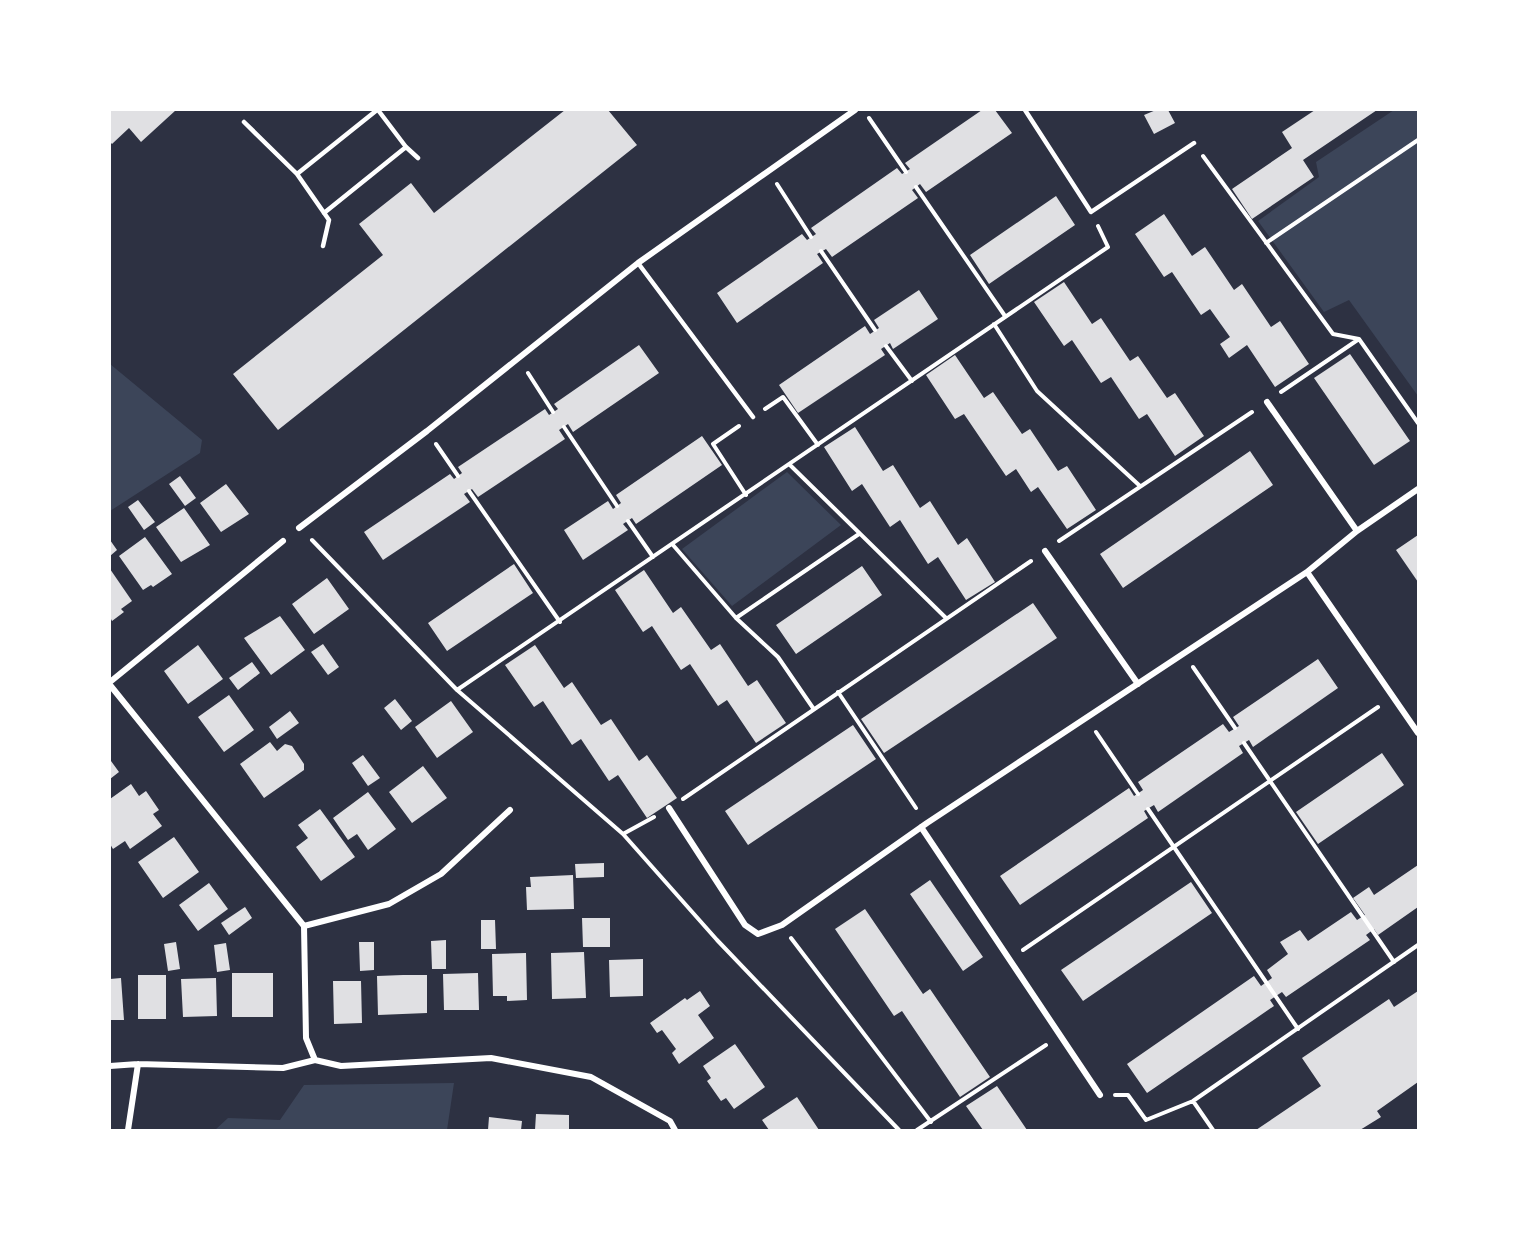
<svg xmlns="http://www.w3.org/2000/svg" width="1528" height="1240" font-family="Overpass,sans-serif">
	<rect width="100%" height="100%" fill="#2d3142"/>
	<path fill="#3c4559" d="M1394 110H1418V396L1349 300 1324 312 1258 221 1319 177 1316 162Z
		M110 364 202 440 200 453 110 511Z
		M787 472 841 525 732 606 682 549Z
		M454 1083 447 1130H215L228 1118 280 1120 304 1085Z"/>
	<path fill="#e0e0e3" d="M110 110H176L141 142 129 128 112 144 110 142Z
		M565 110H608L637 145 278 430 233 374 383 255 359 224 411 183 434 213Z
		M982 110H995L1012 133 926 192 920 184 912 190 918 198 832 257 826 249 817 254 823 263 737 323 717 293 802 234 807 240 816 234 811 228 897 168 902 174 910 169 905 163Z
		M1156 110H1168L1175 123 1154 134 1144 115Z
		M1315 110H1377L1303 160 1314 177 1252 219 1232 189 1292 148 1282 132Z
		M1056 196 1075 225 989 284 970 255Z
		M1164 214 1192 256 1205 247 1234 290 1242 284 1271 327 1280 321 1309 364 1275 387 1247 345 1229 358 1220 344 1230 337 1210 309 1201 315 1172 272 1164 277 1135 234Z
		M1064 282 1092 324 1101 318 1130 361 1138 356 1167 398 1175 393 1204 436 1175 456 1147 414 1139 419 1111 377 1101 383 1072 340 1064 346 1034 302Z
		M919 290 938 319 893 349 890 343 881 349 885 355 798 413 779 385 865 326 870 334 879 328 874 320Z
		M639 345 659 373 573 432 568 424 559 430 565 439 478 497 472 489 464 494 470 502 383 560 364 532 450 474 454 479 462 473 458 467 545 409 549 415 558 409 554 404Z
		M1350 354 1410 441 1374 465 1314 378Z
		M955 355 984 398 993 392 1022 434 1030 429 1058 471 1067 466 1096 510 1067 529 1038 487 1031 492 1016 469 1006 476 964 414 955 419 926 375Z
		M855 427 883 471 893 465 920 508 930 501 958 545 967 538 995 582 966 600 938 557 928 564 900 520 890 527 862 484 852 491 824 447Z
		M702 436 722 465 636 524 632 518 623 524 628 530 583 560 564 530 608 501 613 509 621 503 616 495Z
		M1250 451 1273 485 1123 588 1100 554Z
		M180 476 196 498 185 506 169 484Z
		M226 484 249 514 221 532 200 503Z
		M138 500 155 522 144 530 128 507Z
		M184 508 210 545 181 562 156 527Z
		M1418 535V582L1396 550Z
		M145 537 172 574 153 587 151 585 143 590 119 556Z
		M110 540 117 550 110 556Z
		M514 564 533 593 447 651 428 623Z
		M862 566 882 595 796 654 776 625Z
		M110 569 132 601 121 609 124 612 112 621 110 617Z
		M644 570 673 613 681 607 711 650 720 644 748 686 757 680 786 723 756 743 727 700 718 706 690 664 681 670 652 626 643 632 615 590Z
		M327 578 349 609 314 634 292 604Z
		M1033 603 1057 638 884 753 861 719Z
		M280 616 305 650 271 675 244 638Z
		M323 644 339 667 328 675 311 652Z
		M198 645 223 679 188 704 164 671Z
		M535 645 564 688 572 682 601 725 611 719 639 761 647 755 677 798 647 818 618 775 609 781 581 739 572 745 543 701 534 707 505 665Z
		M1318 659 1338 688 1253 747 1249 740 1239 746 1243 753 1158 812 1154 805 1144 811 1148 818 1020 905 1000 876 1129 788 1134 796 1143 790 1138 782 1223 724 1229 732 1239 726 1233 717Z
		M252 662 260 673 238 690 229 678Z
		M229 695 254 730 224 752 198 717Z
		M395 699 412 721 401 730 384 708Z
		M451 701 473 732 437 758 415 727Z
		M290 711 299 723 277 739 269 727Z
		M853 725 876 759 748 845 725 811Z
		M270 742 277 751 285 744 292 746 304 764V770L264 798 240 764Z
		M1382 753 1404 785 1318 844 1296 812Z
		M363 755 380 778 368 786 352 763Z
		M111 761 119 772 110 779V762Z
		M423 766 447 798 412 823 389 792Z
		M131 784 139 796 146 791 159 810 153 814 162 826 130 849 125 841 113 849 110 844V799Z
		M368 792 396 829 368 850 357 834 348 840 333 818Z
		M320 809 355 857 321 881 296 847 308 838 298 825Z
		M174 837 199 872 163 898 138 862Z
		M604 863V877L576 878 575 864Z
		M1418 865V907L1378 935 1374 929 1366 935 1370 940 1286 997 1282 992 1270 1000 1274 1006 1147 1093 1127 1064 1254 976 1261 986 1272 978 1267 970 1288 954 1280 942 1300 930 1308 941 1351 912 1357 920 1365 915 1353 898 1369 887 1374 895Z
		M573 875 574 909 527 910 526 887H531L530 877Z
		M930 880 983 957 963 971 910 894Z
		M1191 882 1212 913 1083 1001 1061 970Z
		M209 883 228 909 198 931 179 905Z
		M245 907 252 918 229 935 221 923Z
		M865 909 923 994 930 989 990 1077 960 1097 902 1011 894 1016 835 929Z
		M582 918H610V947H583Z
		M481 920H495L496 949H481Z
		M446 940V969H432L431 941Z
		M176 942 180 969 168 971 164 944Z
		M359 942H374V970L360 971Z
		M226 943 230 970 217 972 214 945Z
		M584 952 586 998 552 999 551 953Z
		M526 953 527 1000 507 1001V996H493L492 954Z
		M643 959V996L610 997 609 960Z
		M232 973H273V1017H232Z
		M478 973 479 1010H444L443 974Z
		M138 975H166V1019H138Z
		M403 975H427V1013L378 1015 377 976Z
		M121 978 124 1020H110V979Z
		M216 978 217 1016 183 1017 181 979Z
		M333 981H361L362 1023 334 1024Z
		M700 991 710 1006 698 1015 714 1038 679 1064 672 1053 676 1049 662 1030 657 1033 650 1023 685 998 687 1000Z
		M1418 991V1082L1377 1111 1381 1117 1360 1130H1256L1321 1086 1302 1058 1389 999 1394 1007Z
		M735 1044 765 1087 734 1109 726 1098 721 1101 707 1081 711 1078 703 1066Z
		M997 1086 1027 1130H983L966 1106Z
		M797 1097 819 1130H769L762 1120Z
		M536 1114 569 1115V1130H535Z
		M489 1117 522 1121 521 1130H488Z"/>
	<g fill="none" stroke-linecap="round" stroke-linejoin="round">
		<path stroke="#fff" stroke-width="4" d="M869 118 906 172
			M1203 156 1333 334 1359 339 1418 423
			M777 184 811 237
			M916 187 1005 316
			M1266 243 1418 140
			M821 251 875 330
			M994 324 1037 391 1140 486
			M886 346 912 381
			M528 373 553 412
			M1281 392 1359 339
			M765 409 783 397 818 445
			M739 426 713 444 746 495
			M564 427 617 506
			M436 444 458 476
			M790 465 946 618
			M469 491 560 622
			M628 521 653 557
			M312 540 457 690 623 834 717 940 899 1130
			M1059 541 1252 412
			M673 545 736 618 778 657 813 708
			M736 618 859 534
			M1193 667 1235 728
			M457 690 1108 247 1098 226
			M838 692 916 808
			M1096 732 1138 794
			M1244 743 1394 962
			M683 799 1031 561
			M1148 809 1298 1029
			M623 834 654 817
			M791 938 931 1122
			M1023 950 1378 707
			M1115 1095H1128L1146 1120 1193 1101 1418 945
			M1193 1101 1213 1130
			M917 1130 1046 1045"/>
		<path stroke="#fff" stroke-width="4.5" d="M378 110 406 147 418 158
			M1025 110 1091 212 1194 143
			M244 122 297 174 377 110
			M297 174 329 220 323 246
			M324 213 406 147
			M638 263 753 417"/>
		<path stroke="#fff" stroke-width="6" d="M1267 402 1357 531
			M299 528 427 431 638 263 855 110
			M1045 551 1138 684
			M1307 572 1418 733
			M110 682 283 541
			M110 685 304 926 306 1038 315 1060
			M669 808 745 925 758 934 782 925 927 823 1307 572 1357 531 1418 489
			M921 827 1100 1095
			M304 926 389 904 441 874 510 810
			M110 1066 138 1064 283 1068 315 1060 341 1066 491 1058 591 1077 670 1121 675 1130
			M128 1130 138 1064"/>
	</g>
	<rect width="1528" height="1240" fill="none" stroke="#ffffff" stroke-width="222"/>
</svg>
